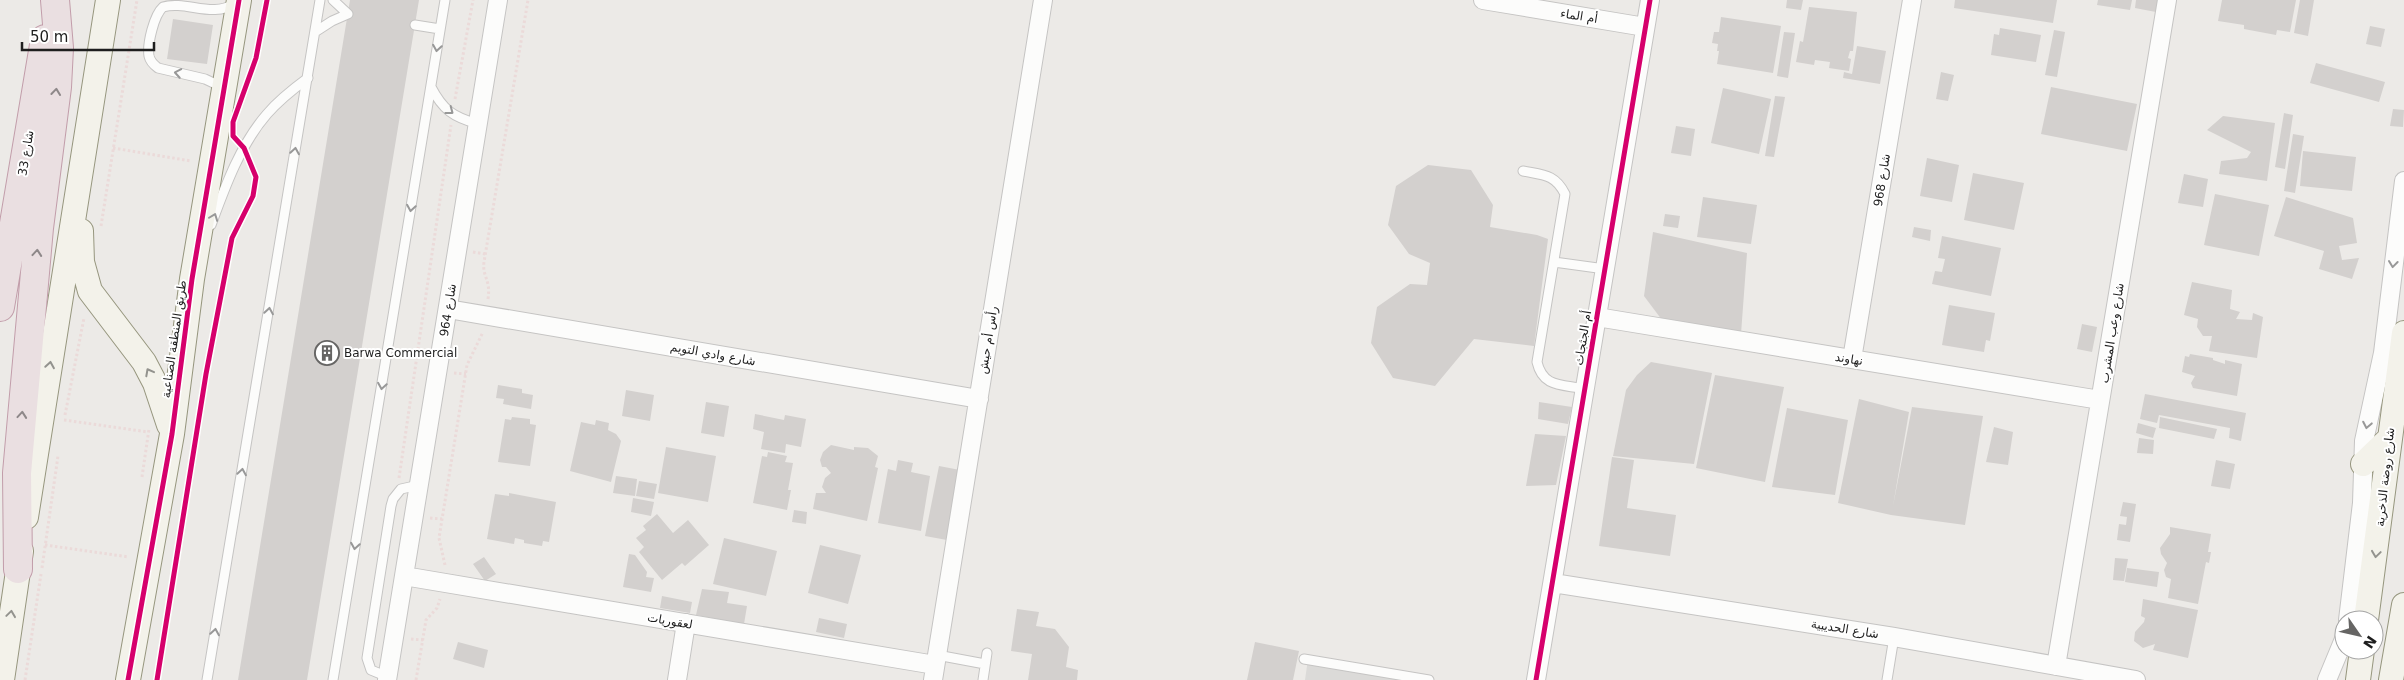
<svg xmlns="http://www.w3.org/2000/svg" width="2404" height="680" font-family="'DejaVu Sans','Noto Naskh Arabic',sans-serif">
	<rect width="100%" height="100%" fill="#eceae7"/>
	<path fill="#dbdad8" d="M1308 659 1429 680H1305Z"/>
	<path fill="#d3d0ce" d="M350 0H419L307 680H238Z
		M1787 0H1803L1801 10 1786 8Z
		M1955 0H2057L2053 23 1954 8Z
		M2098 0H2132L2130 10 2097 5Z
		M2136 0H2163L2161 13 2135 8Z
		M2222 0H2296L2290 32 2277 30 2276 35 2244 29V25L2218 21Z
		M2300 0H2314L2308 36 2294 33Z
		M1809 7 1857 12 1853 51H1850L1848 58 1851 59 1849 71 1829 68 1830 62 1815 60 1814 65 1796 62 1800 41 1803 42Z
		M1721 17 1781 26 1773 73 1717 64 1719 51H1717L1718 44 1712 43 1714 32H1719Z
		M173 19 213 25 207 64 167 59Z
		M2370 26 2385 29 2381 47 2366 44Z
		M2000 28 2041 35 2036 62 1991 55 1994 34 1999 35Z
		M2054 30 2065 32 2057 77 2045 75Z
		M1784 32 1795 33 1788 78 1777 76Z
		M1857 46 1886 51 1880 84 1843 78 1844 72 1852 74Z
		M2316 63 2385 82 2379 102 2310 83Z
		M1941 72 1954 75 1948 101 1936 99Z
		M2051 87 2137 104 2127 151 2041 134Z
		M1723 88 1771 99 1759 154 1711 143Z
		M1775 96 1785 97 1774 157 1765 156Z
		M2393 109 2404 110 2403 127 2390 126Z
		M2284 113 2293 115 2285 169 2275 167Z
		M2223 116 2275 123 2267 181 2219 174 2221 161 2247 158 2251 152 2207 130Z
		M1676 126 1695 129 1691 156 1671 153Z
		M2293 134 2304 136 2295 193 2284 191Z
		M2303 151 2356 157 2352 191 2300 186Z
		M1927 158 1959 165 1952 202 1920 196Z
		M1428 165 1471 170 1493 205 1490 227 1537 235 1548 239 1534 346 1474 339 1435 386 1393 378 1371 343 1377 307 1410 284 1427 285 1430 263 1409 254 1388 225 1396 186Z
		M1973 173 2024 183 2014 230 1964 220Z
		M2184 174 2208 179 2203 207 2178 203Z
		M2215 194 2269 205 2259 256 2204 245Z
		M1703 197 1757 205 1751 244 1697 237Z
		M2286 197 2353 218 2357 243 2339 246 2342 260 2359 258 2352 279 2319 269 2324 251 2274 236Z
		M1665 214 1680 216 1678 228 1663 226Z
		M1914 227 1931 230 1930 241 1912 237Z
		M1653 232 1747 253 1741 334 1662 320 1644 296Z
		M1942 236 2001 248 1991 296 1932 284 1935 271 1942 272 1945 259 1938 258Z
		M2192 282 2232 290 2230 309 2240 312 2236 319 2252 320 2253 313 2263 317 2257 358 2209 351 2212 336H2203L2197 327 2198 319 2184 315Z
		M1949 305 1995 313 1990 341 1986 340 1984 352 1942 345Z
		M2082 324 2097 327 2092 352 2077 349Z
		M2190 354 2213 358V360L2225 364V360L2242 364 2237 396 2193 388 2191 383 2195 376 2182 372 2185 356 2189 357Z
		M1651 362 1712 373 1694 464 1613 456 1626 390 1637 375Z
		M1715 375 1784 387 1765 482 1696 468Z
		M498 385 522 389V393L533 395 531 409 503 404 504 399 496 398Z
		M626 390 654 395 650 421 622 416Z
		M2145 394 2246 413 2241 441 2229 438 2230 428 2159 415 2157 423 2140 419Z
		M1859 399 1909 412 1893 506 1912 407 1983 416 1965 525 1891 515 1838 503Z
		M706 402 729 406 724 437 701 433Z
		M1539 402 1572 407 1568 424 1538 419Z
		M1787 408 1848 420 1835 495 1772 487Z
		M755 414 784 420 785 415 806 419 801 447 786 444 785 453 761 449 764 432 753 429Z
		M512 417 530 419V424L536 425 530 466 498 462 505 419 511 420Z
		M2160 417 2217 429 2214 439 2159 428Z
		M596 420 609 423 608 430 616 434 621 441 611 482 570 471 581 422 595 425Z
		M2138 423 2156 428 2153 438 2136 433Z
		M1994 427 2013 432 2008 465 1986 462Z
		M1535 434 1566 436 1556 485 1526 486Z
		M2139 438 2154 440 2153 454 2137 453Z
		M831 445 854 450V447L868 448 878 456 875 467 878 468 867 521 813 509 816 493H826L822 487 825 478 831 473 826 467H822L820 460 823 452Z
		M666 447 716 456 708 502 658 493Z
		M768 452 787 456 785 462 793 463 788 490H791L787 510 753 503 762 456 767 457Z
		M1612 457 1634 460 1627 508 1676 515 1670 556 1599 546Z
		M898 460 913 463 911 472 930 476 921 531 878 523 888 469 896 471Z
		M2216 460 2235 464 2230 489 2211 486Z
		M939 466 960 470 947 540 925 536Z
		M616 476 637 479 635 496 613 493Z
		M639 481 657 484 654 499 636 496Z
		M509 493 556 502 549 542 543 541 542 546 524 543V540L515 538 514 544 487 539 495 494 509 496Z
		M633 498 654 502 651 516 631 512Z
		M2123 502 2136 504 2130 542 2117 540 2119 524 2126 525 2127 517 2120 516Z
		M794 510 807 512 806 524 792 522Z
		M657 514 673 533 688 520 709 545 685 566 682 563 662 580 639 552 644 547 636 538 646 530 643 526Z
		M2170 527 2211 534 2208 552H2211L2209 563 2206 562 2198 604 2168 598 2171 579 2166 577 2164 570 2167 563 2161 554 2160 548 2170 534Z
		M724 538 777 551 766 596 713 584Z
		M820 545 861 555 848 604 808 593Z
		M629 554 635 555 647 572 646 577 654 578 651 592 623 587Z
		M484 557 496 574 485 581 473 564Z
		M2115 558 2128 559 2124 581 2113 580Z
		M2127 568 2159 572 2157 587 2125 582Z
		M702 589 729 592 727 603 747 606 744 624 696 615Z
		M662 596 692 602 690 613 660 608Z
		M2143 599 2198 610 2188 658 2153 650 2155 644 2143 648 2134 641 2135 632 2144 622 2145 618 2141 616Z
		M1017 609 1039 612 1036 626 1055 629 1069 647 1066 667 1078 670 1077 680H1028L1032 654 1011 651Z
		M819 618 847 624 844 638 816 632Z
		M458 642 488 650 484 668 453 659Z
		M1255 642 1299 651 1293 680H1247Z"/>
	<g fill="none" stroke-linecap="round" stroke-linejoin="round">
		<defs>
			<path id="lane" d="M415 25 440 29
				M315 32 332 21 348 14 333 0
				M222 87 205 79 158 68C154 65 150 61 149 56 147 44 154 15 163 7 186 0 213 19 235 3
				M431 87C443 110 453 117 478 124
				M1523 171C1543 175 1555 174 1565 194L1537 362C1543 388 1562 384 1585 389
				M211 225C225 187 240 145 267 114 279 100 293 89 308 78
				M1554 262 1605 269
				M937 655 985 664
				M1304 659 1429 680
				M388 677 371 670 367 658 391 506 393 499 401 489 419 485
				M207 680 320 0
				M333 680 445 0
				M983 680 987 653
				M1887 680 1894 637"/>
			<path id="street" d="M1483 0 1645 27
				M448 309 979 399
				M1597 317 2100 400
				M1852 359 1912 0
				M404 576 935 665
				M1553 583 1894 637 2136 680
				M2348 620 2362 503 2364 441 2383 353 2404 181
				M2056 666 2167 0
				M387 680 498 0
				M677 680 686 623
				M933 680 1043 0
				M1536 680 1650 0
				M2327 680 2344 639"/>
			<path id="secondary" d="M81 231 82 262 90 291 144 362 155 383 169 425
				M2363 464 2389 439
				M26 517 108 0
				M2366 620 2404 333
				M2 680 21 551
				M128 680 172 434 192 279 239 0
				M2358 680 2362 650
				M2391 680 2404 605"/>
			<path id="highway" d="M0 307 45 39
				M18 569 17 473 39 228 57 87 59 48 55 0"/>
		</defs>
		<use href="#lane" stroke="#c5c4c3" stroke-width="11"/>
		<use href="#street" stroke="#c5c4c3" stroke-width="20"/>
		<use href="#secondary" stroke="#96967e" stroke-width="26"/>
		<use href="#highway" stroke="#c29daa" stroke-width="30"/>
		<path stroke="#ebdad9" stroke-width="3" stroke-dasharray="2.5 2.5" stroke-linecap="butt" d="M455 99 473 0
			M113 148 191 161
			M101 226 137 0
			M473 252 485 254
			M488 299C491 279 482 277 484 262L528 0
			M454 373 466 374
			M65 415 84 318
			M64 420 148 432
			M142 477 149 429
			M399 478 451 125
			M430 518 442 519
			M45 545 129 557
			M445 565 439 538 467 365 483 332
			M42 568 58 456
			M411 639 423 640
			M25 680 41 574
			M416 680 426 620 437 608 440 599"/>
		<use href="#lane" stroke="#fcfcfb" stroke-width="9"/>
		<use href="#street" stroke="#fcfcfb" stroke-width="18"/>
		<use href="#secondary" stroke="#f3f2ea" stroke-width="24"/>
		<use href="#highway" stroke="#eadfe1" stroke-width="28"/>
		<defs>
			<path id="cycleway" d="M128 680 172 434 192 279 239 0
				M157 680 206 374 232 238 253 196 256 177 244 148 233 136V122L256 58 267 0
				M1536 680 1650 0"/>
		</defs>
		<use href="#cycleway" stroke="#fff" stroke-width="8"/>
		<use href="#cycleway" stroke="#d6006c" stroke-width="5"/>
	</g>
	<defs><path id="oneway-chevron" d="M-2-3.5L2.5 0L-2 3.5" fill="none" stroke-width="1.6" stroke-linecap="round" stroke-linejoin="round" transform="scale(1.25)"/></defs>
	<g stroke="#989898">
		<use href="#oneway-chevron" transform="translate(437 48) rotate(99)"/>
		<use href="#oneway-chevron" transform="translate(178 73) rotate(-170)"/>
		<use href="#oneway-chevron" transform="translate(450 111) rotate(37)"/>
		<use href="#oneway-chevron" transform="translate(295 151) rotate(-81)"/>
		<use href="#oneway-chevron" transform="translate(411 208) rotate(99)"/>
		<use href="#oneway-chevron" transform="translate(214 217) rotate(-69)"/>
		<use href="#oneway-chevron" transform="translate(2393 264) rotate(97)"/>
		<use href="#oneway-chevron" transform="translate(269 311) rotate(-81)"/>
		<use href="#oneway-chevron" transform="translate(382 386) rotate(99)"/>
		<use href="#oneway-chevron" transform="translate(2367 425) rotate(101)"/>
		<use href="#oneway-chevron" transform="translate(242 472) rotate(-81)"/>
		<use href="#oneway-chevron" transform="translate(355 546) rotate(99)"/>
		<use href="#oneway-chevron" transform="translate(215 632) rotate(-81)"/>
	</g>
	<g stroke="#8e8889">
		<use href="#oneway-chevron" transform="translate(56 92) rotate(-84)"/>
		<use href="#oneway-chevron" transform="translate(37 253) rotate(-85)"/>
		<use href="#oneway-chevron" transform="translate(22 415) rotate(-85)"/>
	</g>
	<g stroke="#93938e">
		<use href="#oneway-chevron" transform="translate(50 365) rotate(-81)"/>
		<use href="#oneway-chevron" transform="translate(149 372) rotate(-118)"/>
		<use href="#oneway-chevron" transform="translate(2376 554) rotate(98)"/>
		<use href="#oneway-chevron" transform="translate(11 614) rotate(-82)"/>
	</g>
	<defs>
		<symbol id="building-ring" viewBox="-11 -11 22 22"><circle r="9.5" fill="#fff" stroke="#666564" stroke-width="1.5"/><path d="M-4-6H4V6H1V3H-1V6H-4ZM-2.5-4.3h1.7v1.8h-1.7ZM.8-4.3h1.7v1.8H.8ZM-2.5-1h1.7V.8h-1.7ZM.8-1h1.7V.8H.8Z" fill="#666564"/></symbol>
	</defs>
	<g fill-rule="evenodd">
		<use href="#building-ring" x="313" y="339" width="28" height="28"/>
	</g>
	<g text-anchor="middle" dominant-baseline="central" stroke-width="4" stroke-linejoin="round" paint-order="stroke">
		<g font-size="12" fill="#1e1e1e" stroke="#fff">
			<text transform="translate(1579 16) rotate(9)">أم الماء</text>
			<text transform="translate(26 153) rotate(-81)">شارع 33</text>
			<text transform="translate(1882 180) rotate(-81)">شارع 968</text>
			<text transform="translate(448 310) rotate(-81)">شارع 964</text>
			<text transform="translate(2112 333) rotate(-81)">شارع وعب المشرب</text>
			<text transform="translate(1583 338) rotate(-81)">أم الجثجاث</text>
			<text transform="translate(174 339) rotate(-82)">طريق المنطقة الصناعية</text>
			<text transform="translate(988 340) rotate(-81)">رأس أم حيش</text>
			<text transform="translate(713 354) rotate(10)">شارع وادي التويم</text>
			<text transform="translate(1849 359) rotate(9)">نهاوند</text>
			<text transform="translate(2385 477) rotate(-84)">شارع روضة الذخرية</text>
			<text transform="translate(670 621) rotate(10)">لعقوريات</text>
			<text transform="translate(1845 629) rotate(9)">شارع الحديبية</text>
		</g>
		<g font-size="12" fill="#1e1e1e" stroke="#fff" text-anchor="start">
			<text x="344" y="353">Barwa Commercial</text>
		</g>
	</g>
	<g transform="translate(2359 635) rotate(124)"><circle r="24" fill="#ffffff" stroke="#a5a5a5"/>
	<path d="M0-4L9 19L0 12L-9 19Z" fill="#666564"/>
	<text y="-8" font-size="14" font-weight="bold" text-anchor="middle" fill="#1e1e1e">N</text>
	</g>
	<path d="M22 42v8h132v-8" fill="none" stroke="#1e1e1e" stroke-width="2.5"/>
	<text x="30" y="42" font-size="15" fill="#1e1e1e" stroke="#ffffff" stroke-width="4" paint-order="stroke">50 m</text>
</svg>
